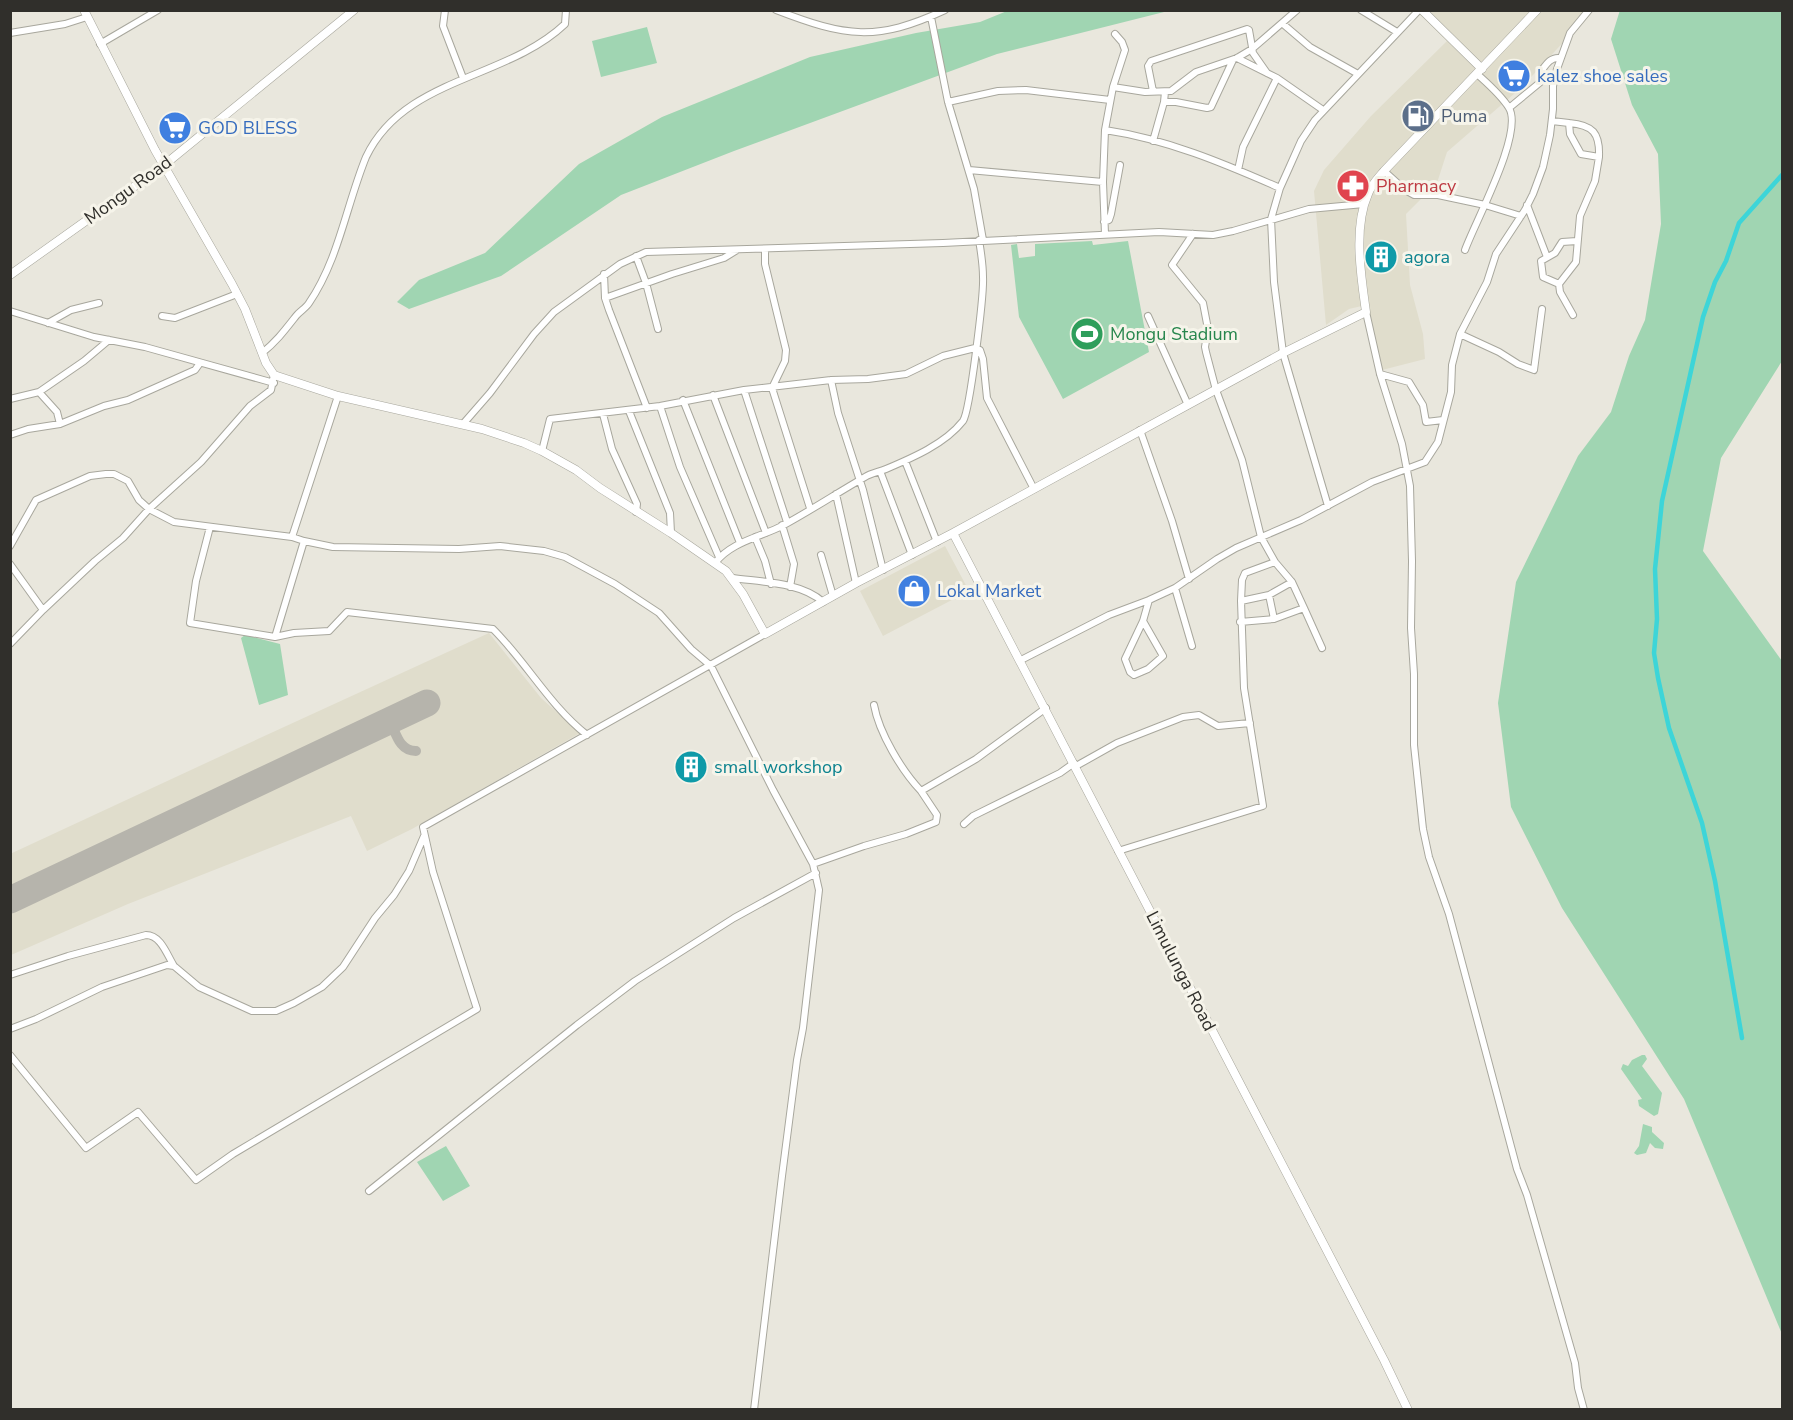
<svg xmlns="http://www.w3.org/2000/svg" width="1793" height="1420" font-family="'Nunito Sans',sans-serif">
	<rect width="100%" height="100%" fill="#e9e7dd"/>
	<path fill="#e0ddcc" d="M1416 11H1592L1522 87 1447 152 1437 183 1406 214 1410 285 1423 334 1425 359 1382 370 1371 339 1366 305 1349 309 1326 325 1314 191 1324 170 1371 116 1447 41Z
		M945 546 969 591 883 636 860 591Z
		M489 633 541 698 580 733 412 829 367 851 351 816 128 904 11 955 10 854 234 750Z"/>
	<path fill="#a0d5b2" d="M1620 10 1782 11V361L1721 458 1703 551 1782 661V1334L1684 1099 1562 908 1511 807 1498 703 1516 582 1578 456 1611 412 1629 356 1645 320 1661 224 1658 154 1632 105 1611 39Z
		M1007 11H1168L997 54 734 151 621 195 501 276 409 309 397 302 419 280 485 253 579 164 662 117 810 57 916 33 980 22Z
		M647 27 657 63 601 77 592 41Z
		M1092 241 1093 245 1128 241 1149 352 1063 399 1019 317 1011 245 1017 244 1019 258 1035 256V244Z
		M245 635 280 644 288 695 259 705 241 638Z
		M1642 1055H1645L1647 1059 1642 1066 1662 1093 1658 1114 1654 1116 1639 1106 1638 1100 1642 1099 1621 1069 1623 1064 1628 1066 1632 1060Z
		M1643 1124 1652 1127V1132L1664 1143 1663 1149 1655 1148 1650 1143 1646 1153 1637 1155 1634 1153 1639 1146Z
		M446 1146 470 1186 443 1201 417 1162Z"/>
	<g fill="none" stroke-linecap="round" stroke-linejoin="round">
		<path stroke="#3dd5d8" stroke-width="4.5" d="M1742 1038 1715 881 1702 823 1669 728 1658 678 1654 653 1657 619 1655 569 1662 501 1703 317 1715 282 1726 261 1739 223 1782 175"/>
		<path stroke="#b6b4ac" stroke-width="10" d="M390 721C396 733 399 751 416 751"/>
		<path stroke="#b6b4ac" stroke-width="27" d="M10 900 427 703"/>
		<defs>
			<path id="minor" d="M445 10 443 26 463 78
				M776 10C846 37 876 42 945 10
				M1361 10 1397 32
				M931 17 948 102 974 189 983 240
				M1283 24 1310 47 1358 74
				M10 33 65 24 87 17
				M100 44 158 10
				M1237 58 1277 78 1323 110
				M1113 87 1145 92 1171 91 1196 72 1237 58 1252 49 1297 10
				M1153 91 1148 66 1151 61 1247 29 1249 30 1253 53 1267 73
				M948 102 998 91 1026 90 1110 100
				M1164 102H1176L1207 108 1211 107 1233 60
				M1509 108 1543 80 1542 70C1547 63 1551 57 1560 58
				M1552 121 1569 123 1570 134 1581 154 1599 157 1595 181 1580 216 1576 262 1559 284 1560 292 1573 315
				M1569 123C1593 125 1600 133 1599 157
				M1105 130C1166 139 1223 163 1280 188
				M1153 141 1164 102 1165 92
				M969 170 1103 182
				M1238 170 1243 147 1277 78
				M1384 171 1405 190 1414 195H1438L1485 205 1521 216
				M1527 205 1547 257
				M1104 222 1109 220 1111 214 1120 165
				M1105 234 1103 182 1105 130 1113 87 1125 50 1122 42 1115 34
				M1193 234 1172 265 1203 303 1208 329 1205 347 1206 352 1216 390 1242 460 1261 537 1275 562 1292 582 1269 595 1241 601 1242 580 1245 573 1275 562
				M765 249V264L786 350 785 361 772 388 810 508
				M1465 250C1475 222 1524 133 1509 108 1501 95 1488 84 1477 74
				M636 256 646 283 658 329
				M604 274 605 298 609 310 647 408
				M1559 284 1543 277 1541 261 1555 253 1562 242 1577 241
				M605 298 672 274 724 258 737 250
				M10 311 94 337 145 347 274 383
				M1366 312 1380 374 1402 444 1410 486 1412 561 1411 628 1414 674V745L1423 829 1429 857 1449 914 1517 1169 1527 1195 1575 1363 1578 1388 1584 1410
				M162 316 175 318 237 294
				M1148 316 1188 405
				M48 323 71 310 99 303
				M1460 334 1499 352 1518 364 1534 370 1542 309
				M262 353C276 342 285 330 296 316 300 311 306 308 309 303 339 259 346 206 366 157 404 77 506 80 565 24L566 10
				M1380 374 1409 382 1423 405 1426 422 1443 420
				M831 380 838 413 863 490 883 570
				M744 390 787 522
				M39 392 57 412 60 424
				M713 395 766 533
				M10 399 39 392 84 361 109 340
				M683 400 740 543
				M660 406 680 467 719 557
				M629 411 670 513 671 533
				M603 414 612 449 637 504 636 512
				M463 424 490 393 534 334 554 312 620 264 646 252 943 243 1159 232 1213 235 1233 231 1309 209 1364 204
				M1140 430 1172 521 1189 579
				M10 435 28 429 60 424 104 406 128 400 195 370 200 363
				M542 451 550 419 660 406 744 390 831 380 868 379 906 374 943 356 975 348 980 350 983 359 987 398 1034 489
				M905 461 937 542
				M880 471 912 555
				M836 494 856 583
				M1328 506 1283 353 1274 282 1271 219 1280 188 1289 168 1301 141 1315 120 1419 10
				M782 525 794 564 790 587
				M210 527 196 581 190 623 275 637 304 541 292 537
				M755 537 765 561 771 584
				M304 541 333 547 459 549 500 546 544 551 565 557 615 584 659 613 691 649 711 666 773 790 813 864 819 890 803 1028 797 1060 782 1176 754 1410
				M10 546 36 500 90 476 106 474H114L128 481 139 500 149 509 174 522 292 537 338 396
				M821 555 833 596
				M715 563C731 542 760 537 782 526 810 511 837 493 865 477 871 473 879 472 886 469 912 458 945 444 963 421 970 411 984 294 983 277 983 265 981 252 979 240
				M10 564 43 610
				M733 578C761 582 801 582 823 602
				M1292 582 1304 608
				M1175 588 1192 646
				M1269 595 1274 619
				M1143 621 1163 656 1148 669 1134 675 1130 672 1125 659 1143 621 1149 600 1175 588 1217 559 1236 548 1301 520 1372 482 1425 462 1438 442 1451 392 1452 365 1460 334 1487 282 1496 254 1525 210 1533 194 1543 167 1550 135 1553 109V86L1557 69 1570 33 1589 10
				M1240 622 1274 619 1304 608 1322 648
				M275 637 294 633 329 631 347 612 493 629C527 663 549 705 587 735
				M10 644 43 610 95 561 123 538 149 509 201 462 250 406 271 390 274 375
				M1021 660 1109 615 1149 600
				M874 705C879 733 902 771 921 791L976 759 1046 708
				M1076 766 1117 743 1183 717 1199 715 1218 726 1250 723
				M964 824 973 816 1060 773 1074 763
				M1118 851 1263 806 1244 688 1241 601
				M813 864 864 846 906 834 936 822 937 815 921 791
				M10 975 68 956 146 935C161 935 167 955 174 966
				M10 1029 36 1019 102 987 167 965 174 966 199 987 252 1011H276L294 1003 322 987 343 967 375 918 394 895 409 871 424 836
				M10 1055 86 1148 138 1112 196 1180 233 1154 477 1009 433 872 423 827 765 634
				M369 1191 577 1025 635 981 734 918 816 873"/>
			<path id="major" d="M84 10 155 150 232 284 245 309 266 363 274 375 338 396 482 429 524 443 542 451 576 470 600 488 671 533 726 571 743 594 765 634 856 583 953 533 1283 353 1366 312C1361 276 1353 228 1368 194 1371 185 1378 178 1384 171L1537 10
				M1422 10 1482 69
				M10 275 163 166 354 10
				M953 533 1384 1360 1408 1410"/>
		</defs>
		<use href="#minor" stroke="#a8a79d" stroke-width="8"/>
		<use href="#major" stroke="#a8a79d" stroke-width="9"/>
		<use href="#minor" stroke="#fff" stroke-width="6"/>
		<use href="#major" stroke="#fff" stroke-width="8"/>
	</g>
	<defs>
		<symbol id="supermarket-disc" viewBox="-11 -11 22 22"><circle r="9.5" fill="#3f7fe0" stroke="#f6f4ea"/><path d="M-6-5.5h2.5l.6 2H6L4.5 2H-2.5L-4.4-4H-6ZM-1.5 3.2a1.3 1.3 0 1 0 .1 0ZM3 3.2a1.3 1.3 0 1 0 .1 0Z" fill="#fff"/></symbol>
		<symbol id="fuel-disc" viewBox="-11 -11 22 22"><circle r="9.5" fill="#5c6f8a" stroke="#f6f4ea"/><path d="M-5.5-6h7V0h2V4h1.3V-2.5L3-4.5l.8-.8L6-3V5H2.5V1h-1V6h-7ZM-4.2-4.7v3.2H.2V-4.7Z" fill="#fff"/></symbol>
		<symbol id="pharmacy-disc" viewBox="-11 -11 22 22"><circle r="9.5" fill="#e0444e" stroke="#f6f4ea"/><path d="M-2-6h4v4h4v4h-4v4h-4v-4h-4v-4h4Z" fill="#fff"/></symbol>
		<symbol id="building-disc" viewBox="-11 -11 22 22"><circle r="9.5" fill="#0f9aa8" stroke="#f6f4ea"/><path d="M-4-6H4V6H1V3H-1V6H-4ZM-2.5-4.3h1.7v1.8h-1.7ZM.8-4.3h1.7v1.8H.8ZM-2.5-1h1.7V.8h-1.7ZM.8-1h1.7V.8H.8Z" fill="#fff"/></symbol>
		<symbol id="stadium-disc" viewBox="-11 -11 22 22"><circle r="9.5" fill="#2e9e5b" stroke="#f6f4ea"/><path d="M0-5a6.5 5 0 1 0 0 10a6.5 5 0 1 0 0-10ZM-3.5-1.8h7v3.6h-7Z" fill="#fff"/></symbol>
		<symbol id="shop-disc" viewBox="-11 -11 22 22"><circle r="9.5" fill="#3f7fe0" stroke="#f6f4ea"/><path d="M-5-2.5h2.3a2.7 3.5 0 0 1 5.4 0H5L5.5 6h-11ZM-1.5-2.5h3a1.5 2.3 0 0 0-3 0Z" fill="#fff"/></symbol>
	</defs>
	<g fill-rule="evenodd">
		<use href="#supermarket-disc" x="1495" y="57" width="38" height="38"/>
		<use href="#fuel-disc" x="1399" y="97" width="38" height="38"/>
		<use href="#supermarket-disc" x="156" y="109" width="38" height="38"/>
		<use href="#pharmacy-disc" x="1334" y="167" width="38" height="38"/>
		<use href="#building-disc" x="1362" y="238" width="38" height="38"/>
		<use href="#stadium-disc" x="1068" y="315" width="38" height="38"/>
		<use href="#shop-disc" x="895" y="572" width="38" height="38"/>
		<use href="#building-disc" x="672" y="748" width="38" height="38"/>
	</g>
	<g text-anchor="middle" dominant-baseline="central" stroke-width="6" stroke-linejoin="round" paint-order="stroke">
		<g font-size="18" fill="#366cbe" stroke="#f6f4ea" text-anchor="start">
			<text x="1537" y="76">kalez shoe sales</text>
			<text x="198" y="128">GOD BLESS</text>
			<text x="937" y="591">Lokal Market</text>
		</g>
		<g font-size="18" fill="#4e5e75" stroke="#f6f4ea" text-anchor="start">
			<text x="1441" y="116">Puma</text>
		</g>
		<g font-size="18" fill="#be3a42" stroke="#f6f4ea" text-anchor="start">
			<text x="1376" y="186">Pharmacy</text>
		</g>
		<g font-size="18" fill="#302f2b" stroke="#f6f4ea">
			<text transform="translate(128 190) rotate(-36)">Mongu Road</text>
			<text transform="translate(1181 971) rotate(63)">Limulunga Road</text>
		</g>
		<g font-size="18" fill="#0d838f" stroke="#f6f4ea" text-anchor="start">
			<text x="1404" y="257">agora</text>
			<text x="714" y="767">small workshop</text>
		</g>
		<g font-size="18" fill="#27864d" stroke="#f6f4ea" text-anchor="start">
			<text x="1110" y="334">Mongu Stadium</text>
		</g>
	</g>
	<rect width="1793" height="1420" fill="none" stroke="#302f2b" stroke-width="24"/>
</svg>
